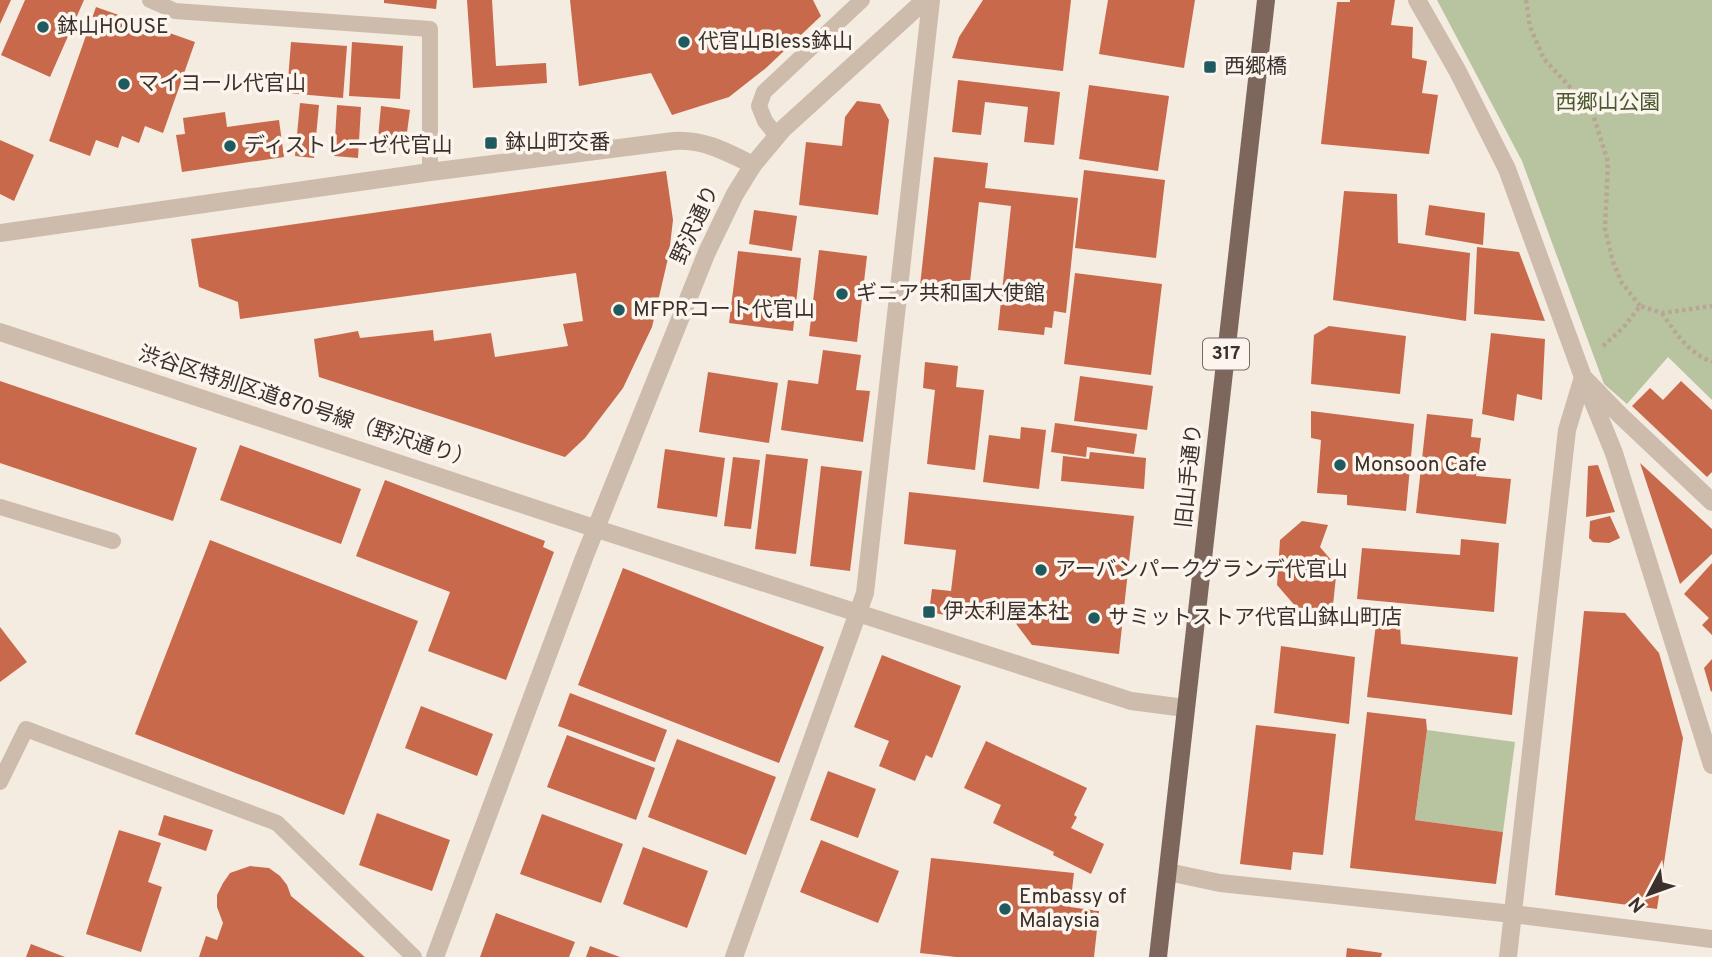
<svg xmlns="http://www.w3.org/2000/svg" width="1712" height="957" font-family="Overpass,'Noto Sans JP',sans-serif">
	<rect width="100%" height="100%" fill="#f4ebe1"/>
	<path fill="#b8c4a0" d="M1437 0H1712V400L1668 357 1627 404 1604 384 1522 161Z
		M1427 730 1515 742 1503 832 1415 820Z"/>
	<path fill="#c8694b" d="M0 0H11L0 24Z
		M25 0H84L50 77 1 55Z
		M384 0H437L436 9 384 3Z
		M467 0H492L496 66 546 63 547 83 473 88Z
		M570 0H813L821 16 766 68 729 97 672 115 651 73 579 86Z
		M983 0H1071L1063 71 952 58 959 37Z
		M1108 0H1195L1184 68 1099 54Z
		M1350 0H1395L1391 25 1413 27 1412 58 1427 61 1422 93 1438 95 1429 154 1321 144 1337 2H1350Z
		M96 7 195 42 163 133 145 126 139 143 122 136 118 148 96 140 90 156 49 141Z
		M291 42 347 46 343 98 287 93Z
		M352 42 403 46 400 99 349 96Z
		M958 80 1060 92 1054 145 1024 142 1028 107 985 102 981 135 952 132Z
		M1089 85 1169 96 1158 171 1079 159Z
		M857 101 880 104 889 120 878 215 799 205 806 142 842 146 845 117Z
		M300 103 319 105 314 158 295 156Z
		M337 105 361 107 358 158 334 156Z
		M381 106 410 110 406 140 396 139 395 151 377 149Z
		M225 112 227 127 279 120 284 157 182 172 176 135 185 134 183 118Z
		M0 140 34 155 14 201 0 194Z
		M934 157 988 163 985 188 1078 198 1066 313 1054 311 1052 328 1045 327 1044 335 998 330 1011 206 979 202 968 300 919 295Z
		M1084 170 1165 180 1156 258 1075 248Z
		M666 171 673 220 669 254 652 327 623 388 585 438 565 457 319 377 314 339 358 331 360 338 433 330 434 341 491 333 495 357 568 346 563 324 583 321 576 273 240 319 238 302 199 287 191 239Z
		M1344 191 1397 194 1398 243 1470 253 1466 321 1333 300Z
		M1429 205 1485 213 1483 245 1425 235Z
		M754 210 797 216 792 251 749 244Z
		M1477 247 1519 252 1545 321 1474 314Z
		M819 250 867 256 857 342 809 336Z
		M738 251 801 258 793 331 729 323Z
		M1075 273 1162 284 1151 375 1064 364Z
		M1329 326 1406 336 1400 394 1311 384 1314 335Z
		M1491 333 1545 339 1542 400 1517 394 1514 421 1482 414Z
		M823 350 861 355 856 390 870 391 863 442 781 430 788 380 818 384Z
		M925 362 958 366 956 387 984 390 975 470 927 464 935 390 923 388Z
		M708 372 778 383 769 443 699 432Z
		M1080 376 1153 386 1147 430 1074 421Z
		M0 381 197 448 173 521 0 463Z
		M1681 381 1712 410V472L1707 477 1632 406 1650 388 1663 400Z
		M1311 411 1414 424 1406 511 1347 505V495L1317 493 1321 440 1311 438Z
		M1427 414 1473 419 1471 437 1481 438 1476 476 1511 479 1506 524 1416 513Z
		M1055 423 1137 434 1134 454 1087 447 1086 457 1051 452Z
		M1021 427 1046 430 1039 489 983 482 989 435 1020 439Z
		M240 445 361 489 341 544 220 500Z
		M665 449 725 458 717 517 657 508Z
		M1090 452 1146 458 1144 489 1061 481 1063 456 1089 459Z
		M766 454 808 459 796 554 755 549Z
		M733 457 760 460 751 529 724 526Z
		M1640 463 1712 529V554L1680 584Z
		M1598 465 1615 512 1586 517 1588 466Z
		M821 466 862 471 850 571 810 566Z
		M385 480 545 541 543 547 554 552 506 680 428 651 450 592 356 556Z
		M909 492 1134 516 1119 654 1032 645 1011 617 968 612 967 619 929 612 932 589 951 591 956 550 904 544Z
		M1610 516 1620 538 1609 543 1593 542 1589 538 1590 521Z
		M1302 521 1328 525 1320 547 1337 567 1333 605 1310 623 1277 585 1280 540Z
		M1461 539 1499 543 1494 612 1357 599 1362 548 1460 555Z
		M210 540 418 621 344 815 135 734Z
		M1712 563V635L1702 625 1709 618 1684 594Z
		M623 568 824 647 779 763 578 685Z
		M1584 611 1625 613 1659 653 1683 738 1657 909 1555 895Z
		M1376 624 1400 626 1401 644 1518 657 1512 715 1367 697Z
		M0 627 27 662 0 682Z
		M1281 646 1355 657 1349 724 1274 713Z
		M882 655 961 686 932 758 926 755 915 781 879 766 889 741 854 727Z
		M1712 659V691L1711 692 1704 668Z
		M570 693 667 730 655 762 558 726Z
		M421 706 493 734 477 776 405 748Z
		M1367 712 1426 719 1427 730 1415 820 1503 832 1496 884 1350 868Z
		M1256 725 1336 734 1323 855 1293 852 1291 870 1240 864Z
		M567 735 655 768 636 820 547 787Z
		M677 739 776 777 746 855 648 817Z
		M986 741 1087 788 1074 815 1077 817 1071 828 1104 844 1091 874 1053 855 1054 852 993 823 1001 805 964 788Z
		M828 771 876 789 858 838 810 820Z
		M377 813 450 840 432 891 359 865Z
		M542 814 623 844 601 903 520 874Z
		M164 815 213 830 206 851 158 835Z
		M119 830 161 843 148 882 162 887 141 952 86 934Z
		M821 840 899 871 878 923 800 892Z
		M643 847 708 871 687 928 623 904Z
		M931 858 1074 873 1070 907 1099 911 1094 957H956L920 953Z
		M250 866 269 868 280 876 287 885 291 896 365 957H199L206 936 217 940 223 923 217 907V895L223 883 230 873Z
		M496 913 575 942 569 957H480Z
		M31 944 65 957H26Z
		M590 946 620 957H586Z
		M1347 948 1382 953 1381 957H1346Z"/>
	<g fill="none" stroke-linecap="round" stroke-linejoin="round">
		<path stroke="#b9a596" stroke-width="4.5" stroke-dasharray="3.5 3.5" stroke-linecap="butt" d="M1526 0 1530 27 1544 59 1592 111 1608 162 1605 229 1613 262 1622 283 1640 306
			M1662 313C1676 334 1688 352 1712 362
			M1603 346 1623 328 1640 306 1662 313 1712 306"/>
		<path stroke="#cdbbac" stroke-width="16" d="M150 0 175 11 430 29V172
			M777 136 765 121 759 106 764 92 862 0
			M0 507 113 541
			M0 782 26 729 277 823 414 957"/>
		<path stroke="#cdbbac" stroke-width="18" d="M1417 0 1457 70 1507 169 1583 377 1614 453 1712 765
			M0 233 430 172 674 141C704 139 727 152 753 165
			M597 529 1131 701 1185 708
			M1168 872 1220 883 1513 914 1712 939
			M734 957 865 593 931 0
			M1508 957 1567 430 1583 377 1620 415 1712 502"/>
		<path stroke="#cdbbac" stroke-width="18" d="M0 332 597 529
			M435 957 584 558 707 252 735 194 753 165 783 129 925 0"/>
		<path stroke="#7d675c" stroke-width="18" d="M1158 957 1266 0"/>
	</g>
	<g fill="#1f5a5e" stroke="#fbf5ee" stroke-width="2.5">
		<circle cx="43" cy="27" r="7"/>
		<circle cx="684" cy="42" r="7"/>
		<rect x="1203" y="60" width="14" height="14" rx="3.5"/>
		<circle cx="124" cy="84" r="7"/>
		<rect x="484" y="136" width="14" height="14" rx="3.5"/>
		<circle cx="230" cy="146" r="7"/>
		<circle cx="842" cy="294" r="7"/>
		<circle cx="619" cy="310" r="7"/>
		<circle cx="1340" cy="465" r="7"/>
		<circle cx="1041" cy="570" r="7"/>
		<rect x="922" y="605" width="14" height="14" rx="3.5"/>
		<circle cx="1094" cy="618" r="7"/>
		<circle cx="1005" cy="909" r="7"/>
	</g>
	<g text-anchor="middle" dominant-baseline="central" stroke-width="7" stroke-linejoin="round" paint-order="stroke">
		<rect fill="#fbf5ee" stroke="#756b66" stroke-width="2" x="1203" y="338.5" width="46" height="31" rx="5"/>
		<g font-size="19" font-weight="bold" fill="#3b302b">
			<text x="1226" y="354">317</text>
		</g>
		<g font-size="21" fill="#3b302b" stroke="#fbf5ee" text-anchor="start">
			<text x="57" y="27">鉢山HOUSE</text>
			<text x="698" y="42">代官山Bless鉢山</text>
			<text x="1224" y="67">西郷橋</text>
			<text x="138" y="84">マイヨール代官山</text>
			<text x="505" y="143">鉢山町交番</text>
			<text x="244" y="146">ディストレーゼ代官山</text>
			<text x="856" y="294">ギニア共和国大使館</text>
			<text x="633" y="310">MFPRコート代官山</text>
			<text x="1354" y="465">Monsoon Cafe</text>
			<text x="1055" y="570">アーバンパークグランデ代官山</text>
			<text x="943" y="612">伊太利屋本社</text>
			<text x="1108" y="618">サミットストア代官山鉢山町店</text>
			<text x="1019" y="897">Embassy of<tspan x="1019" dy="24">Malaysia</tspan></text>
		</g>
		<g font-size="21" fill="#4a5a2e" stroke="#fbf5ee">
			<text x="1608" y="103">西郷山公園</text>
		</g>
		<g font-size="21" fill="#3b302b" stroke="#fbf5ee">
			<text transform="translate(696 225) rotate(-65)">野沢通り</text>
			<text transform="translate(306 408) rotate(18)">渋谷区特別区道870号線（野沢通り）</text>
			<text transform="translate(1190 476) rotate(-84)">旧山手通り</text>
		</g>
	</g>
	<g transform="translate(1649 894) rotate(229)" stroke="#fbf5ee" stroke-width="5" paint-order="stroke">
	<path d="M0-5L12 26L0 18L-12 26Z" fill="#3b302b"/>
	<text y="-10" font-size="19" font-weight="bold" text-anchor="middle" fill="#3b302b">N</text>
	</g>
</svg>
